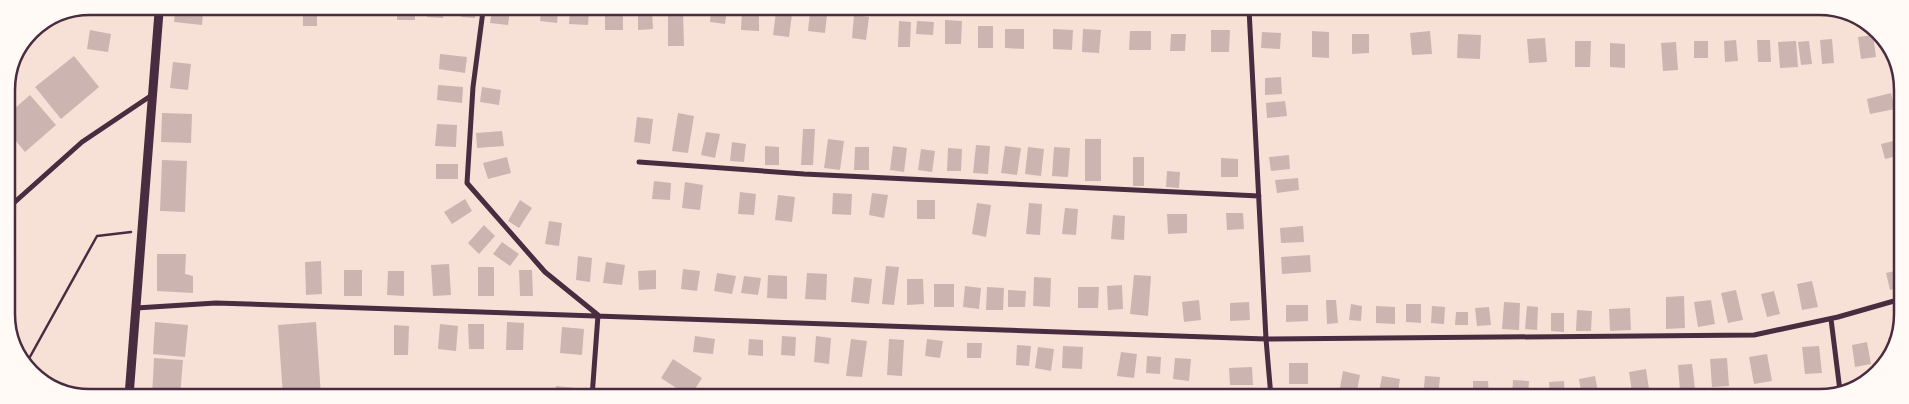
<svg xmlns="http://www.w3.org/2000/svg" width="1909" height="404" font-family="'PT Sans Narrow',sans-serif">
	<rect width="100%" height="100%" fill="#f7e1d7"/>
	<path fill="#ccb4b1" d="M443 11V18L427 17V12Z
		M461 11H476L475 18 461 17Z
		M492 11H510L508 25 490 23Z
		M541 11H558L557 23 540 21Z
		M570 11H589L588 25 569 24Z
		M605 11H623V30H605Z
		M638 11H652L653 29 638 30Z
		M668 11H683L684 46H668Z
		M711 11H727L725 24 710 22Z
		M742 11H759V31L741 30Z
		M175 12H203L202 25 174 22Z
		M303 12H317V26H303Z
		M397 12H415V20H397Z
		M776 12 792 14 789 37 773 35Z
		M810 12 827 14 825 33 808 31Z
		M854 15 869 17 866 40 852 38Z
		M945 20 962 21 961 44H945Z
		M899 21 911 22 910 47H898Z
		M917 21 934 22 933 35 916 34Z
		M978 26H993V48H978Z
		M1005 29H1024V49L1005 48Z
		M1053 29 1073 30 1072 50 1053 49Z
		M1083 29 1101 30 1099 53 1082 52Z
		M90 30 111 34 108 52 87 49Z
		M1211 30H1230L1229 52H1211Z
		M1130 31H1151V50H1129Z
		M1312 31 1329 32V58L1312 57Z
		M1430 31 1432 54 1412 55 1410 33Z
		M1262 32 1281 33 1280 49 1261 48Z
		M1171 34H1186L1185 51H1170Z
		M1352 34H1369V53L1352 54Z
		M1458 34 1481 35 1480 59 1457 58Z
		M1873 35 1876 57 1861 59 1858 37Z
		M1545 38 1547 62 1529 63 1527 39Z
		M1832 39 1834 63 1822 64 1820 40Z
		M1736 40 1738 61 1725 62 1724 41Z
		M1757 40H1770L1771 62H1758Z
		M1575 41H1591L1590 67H1575Z
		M1694 41H1708V58H1694Z
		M1796 41 1798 67 1780 68 1778 42Z
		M1809 41 1812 64 1801 65 1798 42Z
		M1676 42 1678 70 1663 71 1661 43Z
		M1610 43 1625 44V68L1610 67Z
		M440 54 467 57 465 73 439 69Z
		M74 56 99 87 61 119 35 87Z
		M173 62 191 64 188 90 170 88Z
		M1281 77 1282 94 1265 95V78Z
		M438 85 463 87 462 103 437 100Z
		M482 87 501 90 499 105 480 102Z
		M1891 93 1895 109 1870 114 1867 99Z
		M30 95 56 125 25 152 7 130V115Z
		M1285 101 1287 116 1267 118 1266 103Z
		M162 113 192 114 191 143 161 142Z
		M678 113 694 116 688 153 672 151Z
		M637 117 653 119 650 144 634 142Z
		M437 124 457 125 456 147 435 146Z
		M803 129H815L813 165H801Z
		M502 131 504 146 477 148 476 133Z
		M706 132 720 134 715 158 701 155Z
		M828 139 844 141 840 170 824 168Z
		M1085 139H1101V181H1085Z
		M1901 139V155L1885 159 1881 144Z
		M732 142 746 144 744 162 730 161Z
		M976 145 990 146 988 174 973 173Z
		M765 146 779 147V165H765Z
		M893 146 907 148 904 172 890 170Z
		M1005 146 1021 148 1017 175 1001 173Z
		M855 147H869V170H854Z
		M1028 147 1044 149 1041 176 1025 174Z
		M1054 147 1070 148 1068 177 1052 176Z
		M948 148 962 149 961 171H947Z
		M921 149 935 151 932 172 918 170Z
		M1289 155 1290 169 1271 171 1269 157Z
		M507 157 511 173 488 179 483 163Z
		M1133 157H1144V186H1133Z
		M1221 158 1238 159V177H1221Z
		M162 160 187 161 185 212 160 211Z
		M436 164H458V179H436Z
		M1167 171 1180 172 1179 188 1166 187Z
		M1901 176V196L1895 197 1893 177Z
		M1298 178 1299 190 1277 193 1275 180Z
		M654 181 671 183 670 200 652 199Z
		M685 182 703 185 700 210 682 208Z
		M740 192 756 194 754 215 738 214Z
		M833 193 852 194 851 215 832 214Z
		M872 193 888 195 884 218 869 215Z
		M778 195 795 197 792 222 775 220Z
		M465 199 472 211 452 224 444 212Z
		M520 200 532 208 519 228 508 221Z
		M917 200H935V219H917Z
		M977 203 991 205 986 237 972 234Z
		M1029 203 1042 204 1040 235 1026 234Z
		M1065 208 1078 209 1076 235 1062 234Z
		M1226 213H1243L1244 229 1227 230Z
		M1167 214H1187V233L1168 234Z
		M1113 215 1125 216 1124 240 1111 239Z
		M549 221 562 223 559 246 545 244Z
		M484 225 495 236 479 254 468 243Z
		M1303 226 1304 242 1281 243 1280 228Z
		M502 242 519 254 510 266 493 254Z
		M157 254H186L185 274 193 276V293L157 291Z
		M1310 255 1311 272 1282 274 1281 257Z
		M578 256 592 258 590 282 576 280Z
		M321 261 322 294 306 295 305 262Z
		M606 262 625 265 622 285 603 283Z
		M449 264 451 295 433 296 431 265Z
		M886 266 899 267 894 305 882 304Z
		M478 267H494V296H478Z
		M683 269 700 271 697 291 681 289Z
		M344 270H362V296H344Z
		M519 270H532L533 296H520Z
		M656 270V289L639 290 638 271Z
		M1899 270 1901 288 1890 290 1886 273Z
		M388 271H404V296L387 295Z
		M717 273 736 276 732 294 714 291Z
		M807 273 827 274 826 300 805 299Z
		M768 275 787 276V299L767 298Z
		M1134 275 1151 276 1148 316 1130 314Z
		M744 276 761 278 758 295 741 293Z
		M854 277 872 279 869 304 851 302Z
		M1034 277 1051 278 1050 307 1033 306Z
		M907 279H923L924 304 907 305Z
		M1812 281 1818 307 1802 310 1797 284Z
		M934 284H954V307H934Z
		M1122 285 1123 309 1108 310 1107 286Z
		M965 286 981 288 979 309 963 307Z
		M987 287 1004 288 1003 310H986Z
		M1078 287H1099L1098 308H1078Z
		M1008 290 1026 291 1025 307H1008Z
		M1736 290 1743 320 1728 323 1721 293Z
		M1774 291 1780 314 1767 317 1761 294Z
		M1684 296 1685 328 1666 329V297Z
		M1199 300 1201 320 1184 322 1182 302Z
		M1326 300H1336L1338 323 1327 324Z
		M1711 300 1715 324 1698 327 1694 302Z
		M1249 302 1250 320 1230 321V303Z
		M1504 302 1520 303 1519 330 1502 329Z
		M1351 304 1362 306 1361 321 1349 320Z
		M1406 304H1421V323L1406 322Z
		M1286 305H1308V321L1286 322Z
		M1376 306 1395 307V324L1376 323Z
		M1432 306 1445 307 1444 324 1431 323Z
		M1527 306 1538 307 1537 330 1525 329Z
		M1489 307 1491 325 1477 326 1475 308Z
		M1630 308 1631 330 1610 331 1609 309Z
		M1577 310 1592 311 1591 331H1576Z
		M1456 312H1468V325H1455Z
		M1551 313H1564V332L1551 331Z
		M155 322 188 325 185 357 153 354Z
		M316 322 321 396H283L278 325Z
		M507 322 524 323 523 350H506Z
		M440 324 458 326 456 351 438 349Z
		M468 324H484V349H469Z
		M394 325 409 326 408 355H394Z
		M562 327 584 329 582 355 560 353Z
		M1898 335 1895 341 1891 348 1888 338Z
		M695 336 715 339 713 354 693 352Z
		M782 336 796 337 795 356 781 355Z
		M816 336 831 338 829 364 814 362Z
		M749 339 763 340V356L748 355Z
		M851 339 867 341 862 377 846 376Z
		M889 339 904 340 902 376 887 375Z
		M927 339 943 341 940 358 925 356Z
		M1867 342 1871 364 1855 367 1852 345Z
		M967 343H982L981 358H967Z
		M1017 345 1031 346 1029 366 1016 365Z
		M1063 346 1083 347 1082 369 1062 368Z
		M1819 346 1822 373 1805 374 1802 347Z
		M1038 347 1054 349 1051 371 1035 368Z
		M1121 352 1137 354 1134 378 1117 376Z
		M1767 354 1772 381 1754 384 1749 357Z
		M1147 356 1161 357 1160 374 1146 373Z
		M154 358 183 360 180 396H152Z
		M1175 358 1191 359 1189 381 1173 379Z
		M1727 358 1729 386 1712 387 1710 359Z
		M673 359 702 378 690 397 661 378Z
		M1289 363H1308V384H1289Z
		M1692 364 1695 389 1680 391 1678 365Z
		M1252 367 1253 385H1230L1229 368Z
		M1646 369 1649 389 1632 392 1629 372Z
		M1343 371 1360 375 1356 396 1339 393Z
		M1382 376 1400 379 1397 397H1378Z
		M1425 376 1440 377 1438 397H1423Z
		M1595 376 1599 397H1582L1579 379Z
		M1513 380 1529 381 1528 397H1512Z
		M1473 381H1488L1489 397H1473Z
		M1564 381 1565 397H1550L1549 382Z
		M556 386 575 388 574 397H555Z"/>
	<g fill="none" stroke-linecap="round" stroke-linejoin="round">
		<path stroke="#4a2c40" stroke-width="2.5" d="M26 364 97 236 131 232"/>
		<path stroke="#4a2c40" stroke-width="5" d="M1249 9 1266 339 1271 397
			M483 11 473 87 467 183 545 272 598 315 592 397
			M1894 59 1901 80
			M639 162 804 174 1259 196
			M7 209 82 142 152 95
			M136 308 216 303 1266 339 1754 335 1838 317 1901 299
			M1831 319 1840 391"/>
		<path stroke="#4a2c40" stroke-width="9" d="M129 396 159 12"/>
	</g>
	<path d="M0 0H1909V404H0ZM90 15H1819A75 75 0 0 1 1894 90V314A75 75 0 0 1 1819 389H90A75 75 0 0 1 15 314V90A75 75 0 0 1 90 15Z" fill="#fffaf5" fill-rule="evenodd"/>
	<path fill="none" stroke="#4a2c40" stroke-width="2.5" d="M90 15H1819A75 75 0 0 1 1894 90V314A75 75 0 0 1 1819 389H90A75 75 0 0 1 15 314V90A75 75 0 0 1 90 15Z"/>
</svg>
